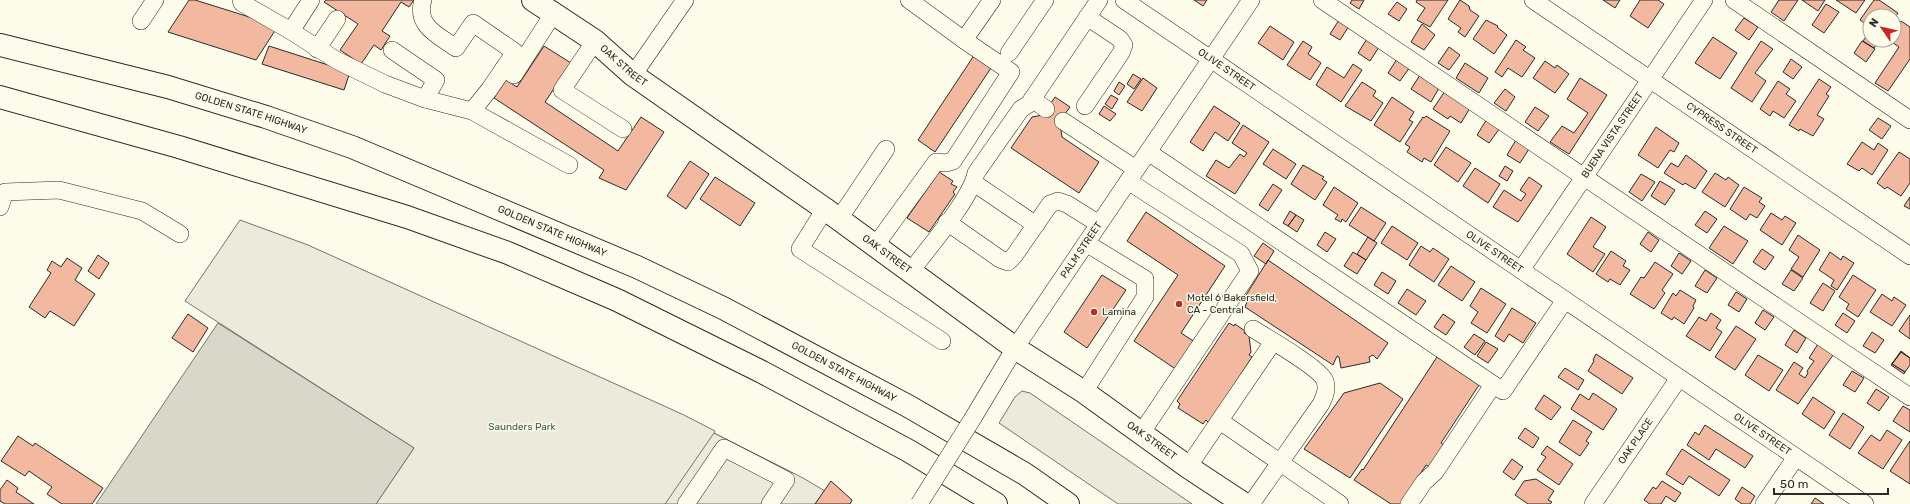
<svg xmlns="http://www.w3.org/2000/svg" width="1910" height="504" font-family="Rubik,sans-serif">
	<rect width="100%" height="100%" fill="#fdfbea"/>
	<path fill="#ecebdb" stroke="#74746e" d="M240 220 308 245 684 415 715 431 714 433 803 478 847 504H376L414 448 185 301Z
		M1022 391 1030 393 1192 504H1118L999 423 1015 397Z"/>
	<path fill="#eceadb" stroke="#74746e" d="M714 433 791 473 793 476 777 504H665Z"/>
	<path fill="#d8d7c9" stroke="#74746e" d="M218 323 414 448 376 504H96Z"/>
	<path fill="#f2b8a0" stroke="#2b2b2b" d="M189 0H195L278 26 256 60 168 32Z
		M326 0H414L409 7 401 2 382 31 390 36 381 50 374 45 361 64 340 50 358 24 324 2Z
		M1194 0H1207L1203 6Z
		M1352 0H1364L1359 9 1350 3Z
		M1417 0H1448L1430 27 1417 20 1425 8 1416 2Z
		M1460 0 1469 6 1470 10 1479 16 1465 37 1458 32 1461 28 1448 19Z
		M1603 0H1620L1615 8Z
		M1640 0H1658L1664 4 1648 28 1630 16Z
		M1779 0H1798L1784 21 1771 12Z
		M1802 0H1825L1818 11Z
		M1836 0H1865L1856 13Z
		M1874 0H1879L1898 13 1894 19V16H1870V27L1860 20Z
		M1397 2 1407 9 1399 21 1388 14Z
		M1826 4 1839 12 1824 33 1812 25Z
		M1744 18 1758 27 1749 40 1735 30Z
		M1339 20 1349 26 1340 40 1330 34Z
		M1486 20 1498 26 1497 27 1507 35 1494 54 1473 39Z
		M1901 21 1910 27V59L1888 91 1875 83 1899 47 1889 40H1894V32Z
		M1422 24 1435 35 1424 50 1411 42Z
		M1270 26 1294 42 1283 60 1258 43Z
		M1870 31V40H1880L1874 48 1863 41Z
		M1713 37 1737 53 1720 79 1695 63Z
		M1367 39 1379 47 1370 61 1358 53Z
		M1516 40 1526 47 1523 50 1535 58 1522 77 1508 68 1502 77 1495 72Z
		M1303 41 1312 47 1308 54 1321 63 1310 80 1287 65Z
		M1761 41 1773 49 1755 73 1766 81 1752 102 1731 88Z
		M1862 41 1875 49 1866 62 1854 53Z
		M269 46 350 72 344 90 262 64Z
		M544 46 571 63 545 102 618 151 641 117 664 132 626 190 599 178 604 170 494 98 506 80 517 87Z
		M1449 47 1460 55 1449 70 1438 63Z
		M975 54 993 65 935 152 918 140Z
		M1397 59 1410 67 1400 81 1388 73Z
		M1791 59 1802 67 1793 79 1783 72Z
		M1545 61 1555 68 1557 65 1569 74 1555 93 1533 78Z
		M1465 63 1488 78 1479 93 1456 78Z
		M1353 64 1362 70 1341 102 1316 85 1327 67 1344 78Z
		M1133 74 1141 79 1134 89 1127 84Z
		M1420 75 1439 88 1431 102 1411 89Z
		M1143 78 1157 88 1142 111 1127 102Z
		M1580 78 1607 95 1569 154 1550 142 1562 126 1574 133 1588 113 1567 99Z
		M1819 79 1831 87 1826 94 1829 96 1817 115 1824 119 1813 136 1800 129 1799 131 1789 125Z
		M1778 81 1790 89 1786 94 1796 101 1784 118 1773 111 1770 116 1760 109Z
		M1119 82 1125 86 1119 95 1114 91Z
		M1362 82 1376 91 1373 96 1383 103 1371 121 1345 106Z
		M1505 89 1515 97 1506 111 1494 103Z
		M1445 91 1470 108 1461 123 1450 116 1448 119 1433 109Z
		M1111 95 1118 99 1112 109 1105 104Z
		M1055 97 1070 107 1062 118 1064 125 1061 130 1062 137 1099 162 1079 193 1011 148 1032 117 1043 115Z
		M1392 97 1414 112 1409 120 1413 122 1400 142 1374 125Z
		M1104 106 1116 114 1110 121 1099 114Z
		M1214 106 1240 123 1228 141 1215 132 1203 151 1190 142Z
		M1535 107 1549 116 1538 131 1525 122Z
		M1426 116 1450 131 1431 162 1424 158 1422 162 1407 152 1410 147 1405 144 1423 117 1424 118Z
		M1878 118 1891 126 1882 139 1869 130Z
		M1487 119 1500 128 1489 143 1477 135Z
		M1243 125 1269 142 1235 194 1206 176 1216 160 1229 168 1240 154 1244 157 1247 153 1232 143Z
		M1656 127 1679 143 1674 152 1670 150 1658 168 1638 155Z
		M1516 140 1529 149 1520 163 1507 155Z
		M1862 142 1874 150 1878 143 1888 150 1872 175 1862 168 1859 171 1847 164Z
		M1446 147 1471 163 1458 182 1434 165Z
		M1273 149 1296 164 1286 179 1263 164Z
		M1899 152 1910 159V183L1901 196 1887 187 1885 189 1877 183Z
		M1686 155 1707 171 1695 189 1685 183 1683 185 1664 173 1671 163 1678 167Z
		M690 161 709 174 686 209 667 196Z
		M1303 165 1324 177 1322 179 1327 182 1315 200 1291 184Z
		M1505 166 1513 171 1507 181 1499 176Z
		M1475 168 1500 184 1488 203 1463 186Z
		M939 172 953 181 951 184 957 187 953 192 955 194 929 232 907 218Z
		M1715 173 1726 180 1728 177 1739 185 1725 207 1702 192Z
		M1641 174 1655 182 1642 201 1629 192Z
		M715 177 755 203 740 226 700 199Z
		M1529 177 1542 186 1518 222 1493 207 1504 190 1521 201 1526 194 1520 190Z
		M1660 181 1675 190 1665 205 1651 196Z
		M1273 184 1282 190 1268 211 1259 205Z
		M1334 187 1358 203 1346 222 1342 219 1341 222 1335 219 1338 215 1323 205Z
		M1744 187 1762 198 1759 202 1765 206 1757 218 1750 214 1746 220 1730 209Z
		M1910 197V209L1904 206Z
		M1361 207 1386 223 1374 241 1349 225Z
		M1290 211 1296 215 1288 226 1283 223Z
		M1705 211 1717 219 1707 233 1695 225Z
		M1146 212 1225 266 1181 333 1198 344 1180 372 1134 341 1178 275 1127 241Z
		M1771 213 1782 220 1785 216 1796 223 1782 245 1760 230Z
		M1296 215 1304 220 1297 232 1288 226Z
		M1591 217 1606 227 1593 247 1605 254 1593 272 1567 254Z
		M1392 226 1418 243 1407 260 1381 243Z
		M1724 226 1748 241 1733 264 1709 248Z
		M1325 232 1336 239 1327 252 1317 245Z
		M1648 232 1659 240 1651 252 1640 244Z
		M1798 235 1820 250 1803 277 1791 269 1799 257 1789 250Z
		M1368 237 1377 243 1366 260 1357 254Z
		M1263 243 1274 251 1266 264 1254 256Z
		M1421 246 1430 252 1433 248 1449 259 1434 282 1409 265Z
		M1762 249 1774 257 1765 270 1753 262Z
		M1611 251 1626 261 1623 266 1630 270 1620 285 1610 279 1608 282 1596 274Z
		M1353 252 1366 260 1357 274 1344 266Z
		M1830 252 1841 260 1843 256 1854 263 1837 290 1831 286 1834 280 1819 270Z
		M1679 253 1691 261 1682 274 1671 266Z
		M98 255 109 263 99 279 88 271Z
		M67 258 82 268 75 280 95 294 74 326 50 311 45 318 29 307 51 273 47 270 52 261 61 267Z
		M1268 260 1388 343 1377 359 1373 355 1369 357 1370 362 1341 368 1339 357 1337 356 1333 365 1245 307 1247 302 1243 300Z
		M1655 262 1673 274 1662 290 1665 293 1654 309 1630 294 1641 277 1644 278Z
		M1451 266 1475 282 1462 301 1438 285Z
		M1705 270 1717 278 1707 293 1695 286Z
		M1791 270 1803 278 1794 291 1782 284Z
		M1382 272 1396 281 1388 294 1374 285Z
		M1102 275 1126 290 1087 348 1064 332Z
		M1853 275 1876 290 1858 317 1846 309 1849 304 1839 297Z
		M1823 283 1835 291 1823 311 1810 303Z
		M1481 288 1506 304 1487 333 1471 323 1478 312 1470 306Z
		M1407 289 1426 301 1416 315 1398 303Z
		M1680 290 1696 300 1693 306 1694 308 1684 324 1674 317 1672 320 1661 313 1673 293 1676 296Z
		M1736 292 1747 299 1739 312 1728 305Z
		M1882 294 1892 301 1894 297 1906 305 1892 326 1870 312Z
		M1512 308 1536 323 1523 343 1509 334 1504 342 1495 336Z
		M1763 310 1774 317 1765 330 1755 323Z
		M1711 313 1721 320 1716 328 1722 332 1710 351 1686 336 1699 317 1706 321Z
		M1843 313 1855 321 1847 333 1835 325Z
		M188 314 208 328 193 352 172 338Z
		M1443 314 1455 322 1446 335 1434 327Z
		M1910 315V339L1899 331Z
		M1229 323 1234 326 1235 324 1245 331 1244 333 1249 336 1251 352 1249 355 1252 357 1209 423 1206 420 1203 424 1178 408 1180 404 1177 401Z
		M1736 326 1756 339 1735 370 1715 357Z
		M1794 330 1806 338 1797 353 1785 345Z
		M1872 332 1884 340 1875 353 1863 346Z
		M1474 334 1485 341 1475 355 1464 347Z
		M1820 341 1836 351 1798 404 1776 390 1794 362 1803 368 1799 374 1805 378 1808 373 1807 371 1814 361 1809 358Z
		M1486 342 1498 349 1488 363 1477 356Z
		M1901 351 1910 358 1901 352 1892 364 1905 372 1904 374 1891 365Z
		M1901 352 1910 358V365L1905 372 1892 364Z
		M1596 354 1633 378 1622 394 1588 371 1594 361 1593 360Z
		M1758 355 1783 370 1769 391 1745 375Z
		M1437 357 1479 385 1441 443 1446 446 1431 468 1426 465 1401 504H1391L1354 480 1362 469 1363 470Z
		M1565 368 1584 380 1578 390 1558 377Z
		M1852 371 1864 378 1855 392 1843 385Z
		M1380 383 1403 399 1350 478 1304 449 1344 393Z
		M1876 389 1889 397 1879 411 1867 403Z
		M1593 393 1617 409 1603 430 1571 409 1580 394 1589 400Z
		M1544 395 1561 407 1551 420 1535 409Z
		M1813 397 1835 412 1824 429 1802 414Z
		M1903 406 1910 410V432L1893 421Z
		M1843 413 1864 427 1850 449 1829 435Z
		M1573 420 1592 432 1586 441 1589 443 1580 456 1559 442Z
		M1705 425 1753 456 1745 468 1716 449 1709 460 1687 445 1695 432 1699 435Z
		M1525 428 1539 438 1533 448 1518 438Z
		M1887 430 1902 440 1883 469 1858 453 1871 435 1880 441Z
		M18 436 33 446 35 443 103 488 92 504H62L47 494 52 487 29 471 25 476 1 461Z
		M1910 441V484L1890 471Z
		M1547 446 1573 464 1559 485 1537 470 1546 457 1541 454Z
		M1682 449 1730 480 1719 496 1689 476 1683 485 1666 474Z
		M1512 459 1523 467 1514 480 1503 472Z
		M1536 479 1554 491 1548 500 1552 502 1550 504H1528L1515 495 1524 481Z
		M7 480 18 488 16 492 34 504H5L0 501V490Z
		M831 481 852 500 850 504H815Z
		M1662 481 1681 493 1675 502 1666 496 1661 504H1650L1644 500 1653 487 1656 489Z
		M1742 487 1755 496 1750 504H1742L1735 499Z
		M1815 498 1824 504H1811Z"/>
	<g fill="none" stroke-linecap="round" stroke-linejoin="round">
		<defs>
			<g id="minor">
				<path d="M241 0 242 3 291 31 336 60 385 84 425 99 472 111 489 90 515 52 473 23 456 48C438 35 415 26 423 0"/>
				<path d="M909 0 964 40"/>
				<path id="s1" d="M1124 0 1865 504"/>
				<path d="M1322 0 1910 397"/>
				<path id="s2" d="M1533 0 1910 256"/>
				<path d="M1734 0 1910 120"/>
				<path d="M141 21 155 0"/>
				<path d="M291 31 311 0"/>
				<path d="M595 41 562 90 623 129"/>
				<path d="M317 49 337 19"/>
				<path d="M392 50 436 80 425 99"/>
				<path d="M1009 53 1045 0"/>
				<path d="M504 68 514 75 553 14"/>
				<path d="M633 75 685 0"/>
				<path d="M1032 99 1046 109"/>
				<path d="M1085 106 1121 53 1124 45 1120 39 1087 17"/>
				<path d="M472 111 569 165"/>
				<path d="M1063 121 1136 169"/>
				<path d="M1148 152 1503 391 1565 300"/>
				<path d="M1128 181 1241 254 1250 271 1142 432"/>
				<path d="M974 183 1036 225"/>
				<path d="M0 207 5 192 59 190 142 211 180 234"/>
				<path d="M825 209 800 249 942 341"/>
				<path d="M839 219 886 149"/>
				<path d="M947 222 1000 259 1008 262 1014 256 1050 204 1058 201 1067 204 1099 224"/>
				<path d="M875 246 936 162 946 163 953 161 1011 72 964 40 992 0"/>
				<path id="s3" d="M1521 270 1704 0"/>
				<path d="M911 271C928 248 971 199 976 173L1021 109 1029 104 1099 0"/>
				<path d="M1084 392 1145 297V279L1086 243"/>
				<path id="s4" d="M973 418 1015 348 1251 0"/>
				<path d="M1220 421 1340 504"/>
				<path d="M1188 467 1273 342"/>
				<path d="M686 504 724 448 786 480 770 504"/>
				<path d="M1251 504 1321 404C1324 397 1328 390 1325 381 1321 369 1266 337 1253 329"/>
				<path d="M1409 504 1424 482 1435 472 1493 385"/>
				<path id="s5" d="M1593 504 1679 378"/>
				<path d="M1764 504 1796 457"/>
			</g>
			<g id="major">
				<path id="s6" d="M533 0 595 41 633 75 825 209 1015 348 1084 392 1188 467 1244 504"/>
			</g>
			<g id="highway">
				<path id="s7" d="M0 45 168 87 266 117 352 147 637 267 723 308 908 406 1025 474 1068 504"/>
				<path d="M0 97 179 147 407 217 508 253 617 300 762 372 909 451 996 504"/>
			</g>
		</defs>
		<use href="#minor" stroke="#2b2b2b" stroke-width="18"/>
		<use href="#major" stroke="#2b2b2b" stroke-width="24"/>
		<use href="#highway" stroke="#2b2b2b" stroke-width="24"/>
		<use href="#minor" stroke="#fdfbea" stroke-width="17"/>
		<use href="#major" stroke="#fdfbea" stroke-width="22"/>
		<use href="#highway" stroke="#fdfbea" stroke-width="22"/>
		<defs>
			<path id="minor-bridge" d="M919 504 973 418"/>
		</defs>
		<use href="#minor-bridge" stroke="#2b2b2b" stroke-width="18" stroke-linecap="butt"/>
		<use href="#minor-bridge" stroke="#fdfbea" stroke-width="17"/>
	</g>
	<g fill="#c62828" stroke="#fdfbea" stroke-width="1.5">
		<circle cx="1179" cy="304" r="4"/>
		<circle cx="1094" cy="312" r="4"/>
	</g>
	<g text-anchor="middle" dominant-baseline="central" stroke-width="3" stroke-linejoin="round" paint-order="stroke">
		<g font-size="10" fill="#2b2b2b" stroke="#fdfbea">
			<text stroke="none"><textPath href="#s6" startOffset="112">OAK STREET</textPath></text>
			<text stroke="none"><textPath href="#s1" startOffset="124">OLIVE STREET</textPath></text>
			<text stroke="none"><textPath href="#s7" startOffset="260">GOLDEN STATE HIGHWAY</textPath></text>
			<text stroke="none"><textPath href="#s2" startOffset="228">CYPRESS STREET</textPath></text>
			<text stroke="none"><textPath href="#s3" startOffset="163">BUENA VISTA STREET</textPath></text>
			<text stroke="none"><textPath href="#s7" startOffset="584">GOLDEN STATE HIGHWAY</textPath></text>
			<text stroke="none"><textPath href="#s4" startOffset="200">PALM STREET</textPath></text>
			<text stroke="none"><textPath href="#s1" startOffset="448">OLIVE STREET</textPath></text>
			<text stroke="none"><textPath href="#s6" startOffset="436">OAK STREET</textPath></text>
			<text stroke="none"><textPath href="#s7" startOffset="908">GOLDEN STATE HIGHWAY</textPath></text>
			<text stroke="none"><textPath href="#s1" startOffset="772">OLIVE STREET</textPath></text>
			<text stroke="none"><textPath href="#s6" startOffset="760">OAK STREET</textPath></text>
			<text stroke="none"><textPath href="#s5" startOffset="76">OAK PLACE</textPath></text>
		</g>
		<g font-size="10" fill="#2b2b2b" stroke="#fdfbea" text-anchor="start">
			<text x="1187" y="298">Motel 6 Bakersfield,<tspan x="1187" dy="12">CA - Central</tspan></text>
			<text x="1102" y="312">Lamina</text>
		</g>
		<g font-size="10" fill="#34623c" stroke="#fdfbea">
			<text x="522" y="427">Saunders Park</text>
		</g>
	</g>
	<g transform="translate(1882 28) rotate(304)"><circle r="19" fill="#fdfbea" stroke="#a9a89e"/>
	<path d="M0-3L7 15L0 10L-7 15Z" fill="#c62828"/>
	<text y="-6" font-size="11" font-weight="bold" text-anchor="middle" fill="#2b2b2b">N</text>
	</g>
	<path d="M1774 488v6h114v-6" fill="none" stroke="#2b2b2b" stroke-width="2"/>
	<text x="1780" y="488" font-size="12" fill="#2b2b2b" stroke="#fdfbea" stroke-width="3" paint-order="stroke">50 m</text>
</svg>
